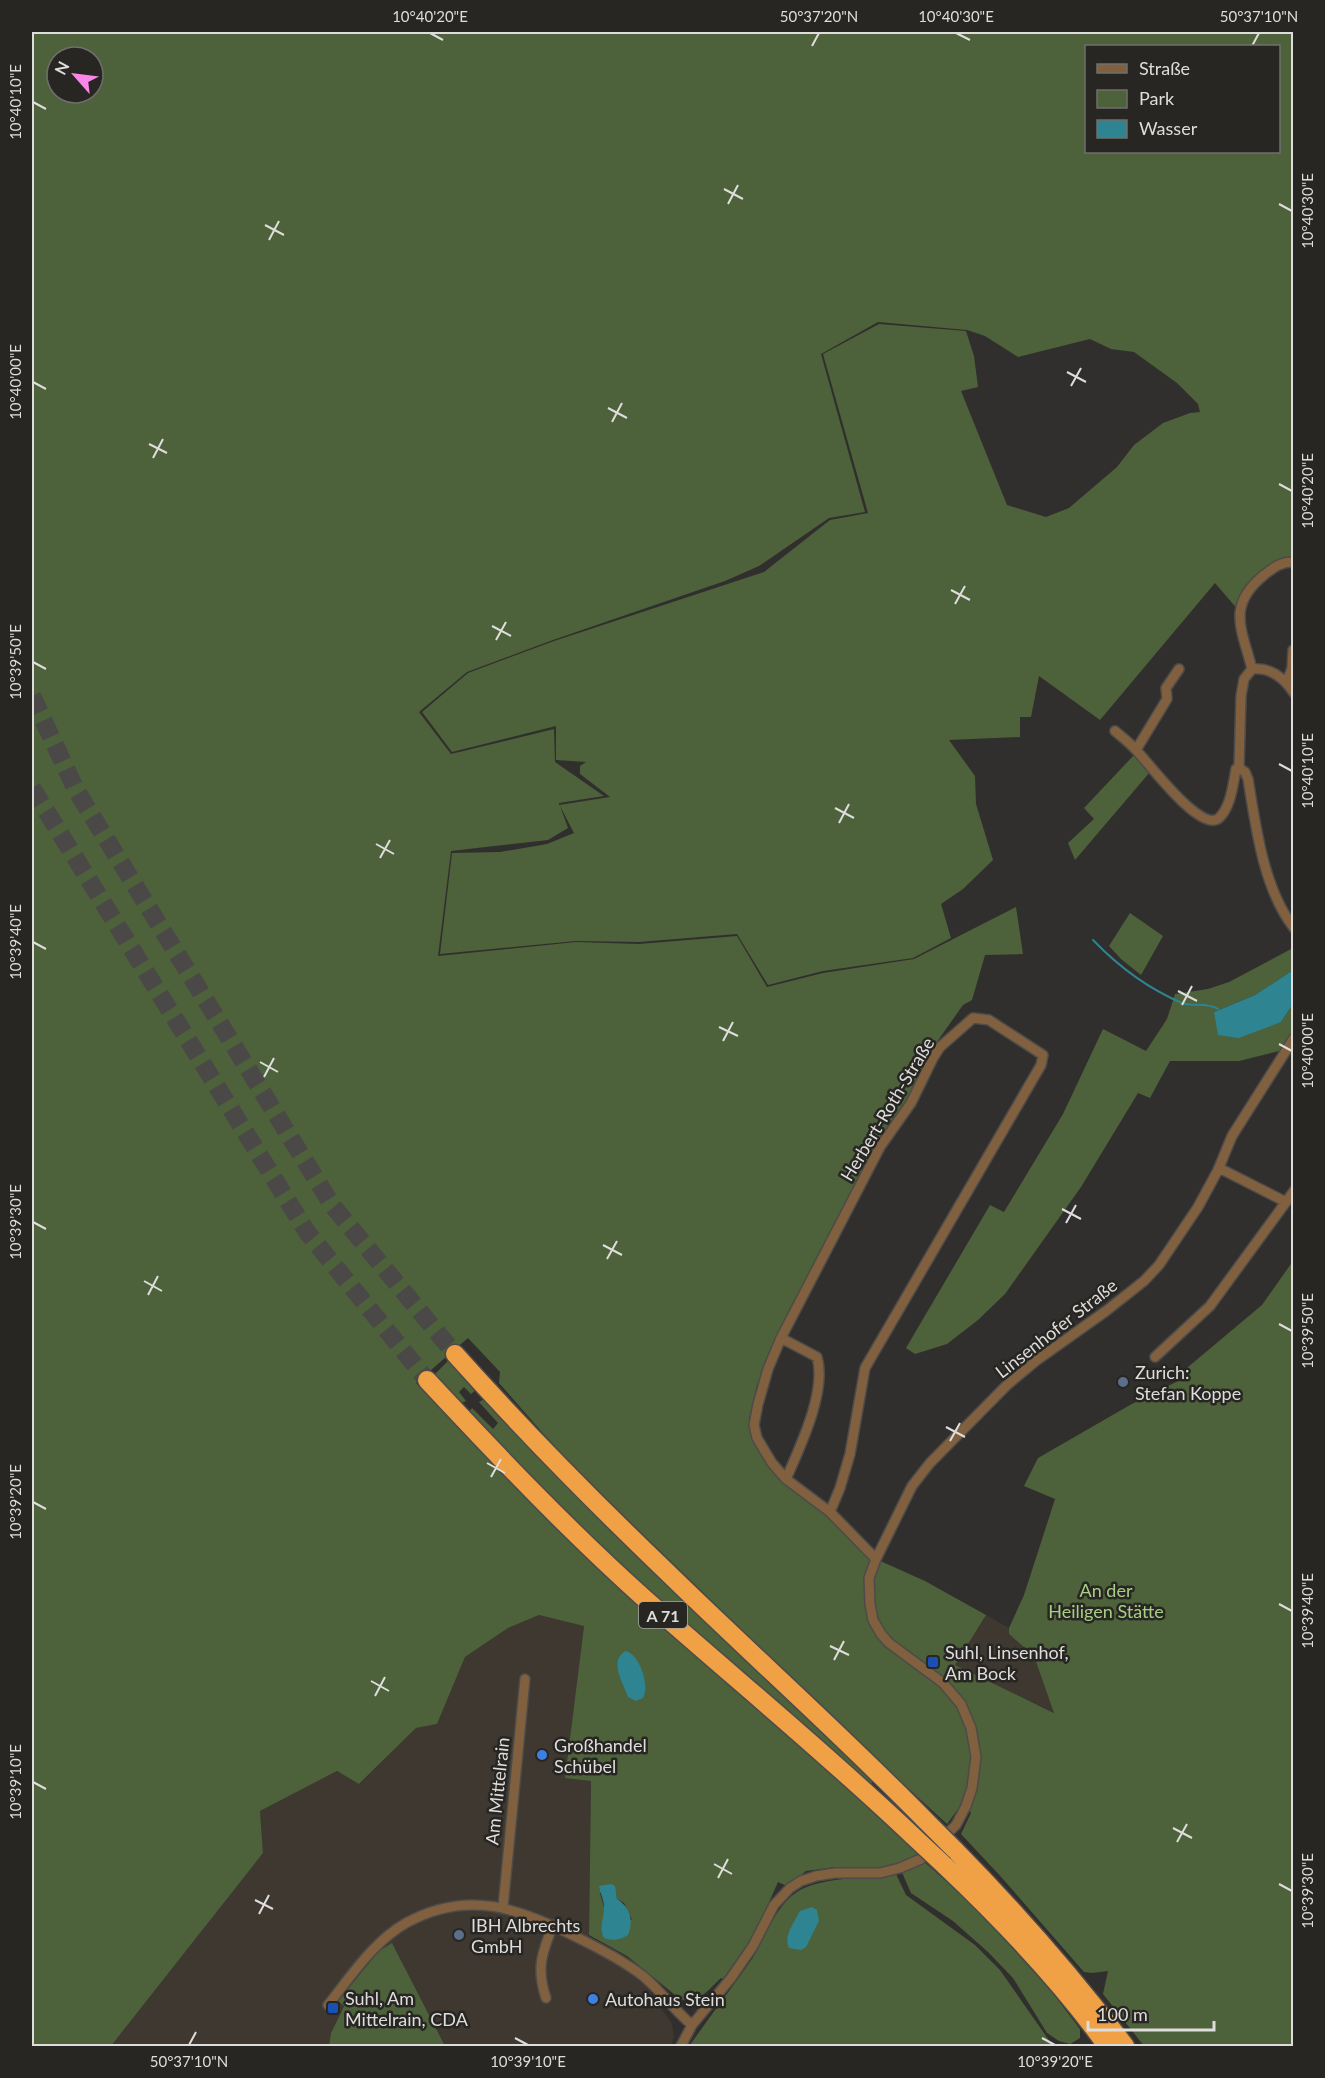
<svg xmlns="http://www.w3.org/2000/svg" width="1325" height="2078" font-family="Lato,sans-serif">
	<rect width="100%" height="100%" fill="#312f2d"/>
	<path fill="#3e3831" d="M539 1615 584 1625 565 1777 591 1781 589 1935 584 1946 615 1963 646 1986 672 2024 674 2038 670 2046H445L392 1943 339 2001 344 2005 331 2033 329 2046H111L263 1853 260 1811 337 1771 360 1784 416 1728 437 1724 465 1657 508 1628Z
		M986 1615 1009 1628V1634L1034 1656 1055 1713 954 1665Z"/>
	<path fill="#4d613a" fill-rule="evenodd" d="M32 32H1293V562L1261 577 1239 611 1215 583 1100 720 1039 676 1031 717H1020V737L949 740 975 776 976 804 993 860 963 889 941 904 951 938 913 958 823 971 768 985 737 934 639 942 576 941 440 954 452 853 500 852 547 844 574 833 560 806 568 828 548 840 451 851 438 956 576 942 639 944 737 936 767 987 823 973 914 959 1016 907 1023 954 985 955 972 1000 963 1005 927 1056 919 1077 904 1106 874 1147 776 1338 757 1385 749 1419 751 1436 766 1463H772L830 1512 876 1559 925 1581 986 1615 955 1665 1054 1713 1034 1656 1009 1634V1628L1024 1595 1055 1499 1024 1486 1038 1458 1130 1405 1176 1382 1188 1367 1262 1305 1293 1261V2046H1144L1103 1994 1108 1971 1092 1973 1084 1972 1003 1879 961 1834 971 1813 966 1806 958 1809 947 1824 863 1747 569 1463 499 1383 500 1372 468 1338 416 1383 527 1499 573 1544 818 1761 918 1854 888 1868 835 1867 806 1871 787 1886 778 1882 756 1932 723 1979 721 1978C709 1989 698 2005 680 1999L627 1956 589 1935 591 1781 565 1778 584 1626 539 1615 508 1628 465 1657 437 1724 416 1728 359 1784 337 1771 260 1811 263 1853 111 2046H32ZM1086 46H1278V152H1086ZM57 57H93V93H57ZM878 322 967 330 985 336 1018 357 1090 339 1111 349 1134 352 1177 383 1198 404 1200 412 1190 413 1163 423 1134 445 1117 467 1069 508 1046 517 1007 505 961 391 978 387 974 356 966 331 879 324 823 354 868 513 830 520 764 572 554 641 468 673 422 712 452 752 556 726V760L586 762 580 766V774L610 797 559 805V803L604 796 555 762 554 729 451 754 419 712 467 672 553 640 725 581 759 566 829 518 865 512 821 354ZM600 1893H616L617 1899 624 1903 632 1920 604 1907Z
		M1134 755 1150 772 1075 860 1068 843 1094 819 1084 808Z
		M1130 913 1163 936 1141 975 1121 959 1109 946Z
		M1293 948V970L1255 995 1214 1012 1281 1022 1293 1004V1038L1287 1049 1239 1061H1170L1150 1098 1138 1093 1081 1187 1005 1294 978 1320 947 1344 915 1354 906 1348 990 1205 1004 1212 1063 1114 1103 1029 1146 1051 1167 1019 1175 994 1208 989 1229 982Z
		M451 1358 478 1388 471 1394 464 1387 459 1392 466 1401 459 1404 433 1376Z
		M486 1398 875 1778 870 1785 733 1667 583 1531 469 1412 472 1408 493 1429 498 1423 479 1402Z
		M921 1859 974 1906 1051 1991 1080 2029V2038L1070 2044 1059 2041 1047 2033 1013 1978 988 1952 953 1921 911 1893 900 1868Z
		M896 1874 906 1895 975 1945 1000 1970 1053 2046H695L690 2045C710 2016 732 1988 752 1959 767 1936 775 1903 802 1889 827 1877 868 1878 896 1874Z
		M392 1943 445 2046H329L331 2033 344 2006 338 2001 379 1951Z"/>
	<path fill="#2f8491" d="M1293 970V1004L1281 1022 1239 1038 1218 1035 1214 1012 1255 995Z
		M626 1651C640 1655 650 1686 643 1698L636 1701 628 1697C623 1683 608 1660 626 1651Z
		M611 1884 615 1886 617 1899C630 1907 634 1921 628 1935 620 1940 613 1941 604 1938 598 1927 605 1917 604 1905 603 1898 600 1892 599 1886Z
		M812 1907 817 1910 819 1921 806 1947 801 1950 789 1948C783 1936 794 1923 800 1911Z"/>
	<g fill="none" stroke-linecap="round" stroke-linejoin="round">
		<path stroke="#2f8491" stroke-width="2" d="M1093 940C1118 966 1149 989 1182 1003 1194 1007 1207 1002 1218 1009"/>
		<path stroke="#4b4947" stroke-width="18" stroke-dasharray="18 9" stroke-linecap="butt" d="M32 696 76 790 332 1205 455 1354
			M32 788 307 1232 427 1380"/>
		<defs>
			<path id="minor" d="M1252 669C1242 629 1226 606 1264 575 1273 568 1282 561 1294 562
				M1287 682 1292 668 1293 650
				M1294 693C1284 678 1270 667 1252 669L1244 679 1241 696 1239 768 1245 772 1248 779C1256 827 1263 888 1294 928
				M1115 731C1122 737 1130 743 1136 750 1148 762 1201 834 1219 818 1231 807 1233 784 1236 769L1239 768
				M1136 750 1167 699 1166 688 1179 669
				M1219 1168 1286 1202
				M781 1338 817 1357C827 1391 800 1447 786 1479
				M1155 1357 1210 1306 1294 1191
				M830 1512 840 1488 850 1454 865 1368 1041 1065 1043 1055 989 1020 973 1018 940 1047 933 1058 911 1103 880 1147 781 1338 768 1369 758 1404 754 1425 757 1438 772 1463 786 1479 830 1512 876 1559
				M503 1907 525 1679
				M546 1998C536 1968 542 1953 553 1925
				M328 2005C351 1976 373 1942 406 1923 467 1889 519 1908 576 1937 599 1948 622 1960 643 1976 661 1991 674 2010 692 2025
				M681 2046 692 2025 731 1978 753 1946 774 1905 790 1888 801 1881 816 1876 835 1873H880L900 1868 921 1859 956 1825 966 1806 972 1788 976 1757 971 1728 961 1704 943 1683 889 1643 881 1634 873 1620 870 1604 869 1578 876 1559 912 1486 930 1463 1007 1385 1037 1360 1106 1311 1144 1281 1159 1265 1198 1207 1218 1170 1232 1136 1294 1038"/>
			<path id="motorway" d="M455 1354C523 1430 595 1503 668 1573 754 1657 844 1737 928 1823
				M427 1380C497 1455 568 1530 645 1599 734 1678 827 1754 913 1836
				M955 1850C1016 1912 1073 1977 1125 2046
				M944 1865C1003 1921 1060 1980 1107 2046"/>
		</defs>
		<use href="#minor" stroke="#4d4b49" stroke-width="12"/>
		<use href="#motorway" stroke="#4d4b49" stroke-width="21"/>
		<use href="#minor" stroke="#81603f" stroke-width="9"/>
		<use href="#motorway" stroke="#f0a045" stroke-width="18"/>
		<defs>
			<path id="motorway-bridge" d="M928 1823 955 1850
				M913 1836 944 1865"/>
		</defs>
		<use href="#motorway-bridge" stroke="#4d4b49" stroke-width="21" stroke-linecap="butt"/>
		<use href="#motorway-bridge" stroke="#f0a045" stroke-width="18"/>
	</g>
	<path fill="none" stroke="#dedddc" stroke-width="2" d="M430 33 443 40M956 33 970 40M812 46 819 33M1252 46 1259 33M33 102 46 109M724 189 743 199M728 204 738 185M1279 204 1292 211M265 225 284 235M269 240 279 221M1067 372 1086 382M33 382 46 389M1071 386 1081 368M608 408 627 418M612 422 622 403M149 444 167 453M153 458 163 439M1279 484 1292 491M951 590 970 600M955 604 965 586M492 626 511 636M496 640 506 622M33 662 46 669M1279 764 1292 771M835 808 854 818M839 823 849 804M376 844 394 854M380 858 390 840M33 942 46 949M1178 991 1197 1001M1182 1005 1192 986M719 1027 738 1036M723 1041 733 1022M1279 1044 1292 1051M260 1062 278 1072M264 1077 274 1058M1062 1209 1081 1219M33 1222 46 1229M1066 1223 1076 1205M603 1245 622 1255M607 1259 617 1241M144 1281 162 1291M148 1295 158 1276M1279 1324 1292 1331M946 1427 965 1437M950 1441 960 1423M487 1463 505 1473M491 1477 501 1459M33 1502 46 1509M1279 1604 1292 1611M830 1646 849 1655M834 1660 844 1641M371 1681 389 1691M375 1696 385 1677M33 1782 46 1789M1173 1828 1192 1838M1177 1842 1187 1824M714 1864 732 1874M718 1878 728 1859M1279 1884 1292 1891M255 1900 273 1909M259 1914 269 1895M515 2038 528 2045M1042 2038 1055 2045M189 2045 196 2032"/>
	<g fill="#5c6f8a" stroke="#272623" stroke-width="2">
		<circle cx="1123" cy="1382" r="6"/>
		<circle cx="459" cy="1935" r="6"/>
	</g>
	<g fill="#1a4fb4" stroke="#272623" stroke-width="2">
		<rect x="927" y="1656" width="12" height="12" rx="3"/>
		<rect x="327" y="2002" width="12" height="12" rx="3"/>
	</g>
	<g fill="#3f7fe0" stroke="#272623" stroke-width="2">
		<circle cx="542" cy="1755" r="6"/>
		<circle cx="593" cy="1999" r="6"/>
	</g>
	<g text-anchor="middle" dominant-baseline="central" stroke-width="5" stroke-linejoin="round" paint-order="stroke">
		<rect fill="#272623" stroke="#a7a6a4" stroke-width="1.5" x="639" y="1602" width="48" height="26" rx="4.5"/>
		<g font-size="16" font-weight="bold" fill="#dedddc">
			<text x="663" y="1615">A 71</text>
		</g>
		<g font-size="18" fill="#dedddc" stroke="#272623">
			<text transform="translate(887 1109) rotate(-59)">Herbert-Roth-Straße</text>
			<text transform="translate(1056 1328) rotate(-38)">Linsenhofer Straße</text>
			<text transform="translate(497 1791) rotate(-84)">Am Mittelrain</text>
		</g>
		<g font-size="18" fill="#dedddc" stroke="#272623" text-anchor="start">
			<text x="1135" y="1372">Zurich:<tspan x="1135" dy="21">Stefan Koppe</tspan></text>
			<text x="945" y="1652">Suhl, Linsenhof,<tspan x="945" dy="21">Am Bock</tspan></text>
			<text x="554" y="1745">Großhandel<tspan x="554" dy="21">Schübel</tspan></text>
			<text x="471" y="1925">IBH Albrechts<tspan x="471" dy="21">GmbH</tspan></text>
			<text x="345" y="1998">Suhl, Am<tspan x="345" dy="21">Mittelrain, CDA</tspan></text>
			<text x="605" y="1999">Autohaus Stein</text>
		</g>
		<g font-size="18" fill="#a7cf81" stroke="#272623">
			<text x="1106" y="1590">An der<tspan x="1106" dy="21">Heiligen Stätte</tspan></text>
		</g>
	</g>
	<rect width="1325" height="2078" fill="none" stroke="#272623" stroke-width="66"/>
	<rect x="1085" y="45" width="195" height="108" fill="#272623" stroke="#706f6d" stroke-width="1.5"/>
	<rect x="1097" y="64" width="30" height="9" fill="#81603f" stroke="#706f6d" stroke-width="1.5"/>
	<text x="1139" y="75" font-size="18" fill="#dedddc">Straße</text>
	<rect x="1097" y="90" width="30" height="18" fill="#4d613a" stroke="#706f6d" stroke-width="1.5"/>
	<text x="1139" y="105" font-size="18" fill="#dedddc">Park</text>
	<rect x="1097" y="120" width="30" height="18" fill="#2f8491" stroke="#706f6d" stroke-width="1.5"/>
	<text x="1139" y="135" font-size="18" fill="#dedddc">Wasser</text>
	<g transform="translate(75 75) rotate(298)"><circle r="28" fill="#272623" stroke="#706f6d" stroke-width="1.5"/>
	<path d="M0-4.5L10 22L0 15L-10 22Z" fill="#fa87e7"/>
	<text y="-9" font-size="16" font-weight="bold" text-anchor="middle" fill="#dedddc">N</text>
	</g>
	<path d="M1088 2021v9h126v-9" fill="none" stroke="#dedddc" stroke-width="3"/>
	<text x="1097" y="2021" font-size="18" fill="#dedddc" stroke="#272623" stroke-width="4.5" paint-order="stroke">100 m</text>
	<rect x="33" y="33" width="1259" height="2012" fill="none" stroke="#dedddc" stroke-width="2"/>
	<g font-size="15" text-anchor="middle" fill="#dedddc">
		<text x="430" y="22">10°40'20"E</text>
		<text x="819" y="22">50°37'20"N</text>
		<text x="956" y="22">10°40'30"E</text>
		<text x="1259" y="22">50°37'10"N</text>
		<text transform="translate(16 102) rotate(-90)" y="5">10°40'10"E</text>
		<text transform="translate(1308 211) rotate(-90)" y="5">10°40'30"E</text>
		<text transform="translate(16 382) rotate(-90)" y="5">10°40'00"E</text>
		<text transform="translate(1308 491) rotate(-90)" y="5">10°40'20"E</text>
		<text transform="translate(16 662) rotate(-90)" y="5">10°39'50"E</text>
		<text transform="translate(1308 771) rotate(-90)" y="5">10°40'10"E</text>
		<text transform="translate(16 942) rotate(-90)" y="5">10°39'40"E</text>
		<text transform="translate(1308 1051) rotate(-90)" y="5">10°40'00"E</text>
		<text transform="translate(16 1222) rotate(-90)" y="5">10°39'30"E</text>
		<text transform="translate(1308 1331) rotate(-90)" y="5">10°39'50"E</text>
		<text transform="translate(16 1502) rotate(-90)" y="5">10°39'20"E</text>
		<text transform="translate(1308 1611) rotate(-90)" y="5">10°39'40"E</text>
		<text transform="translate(16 1782) rotate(-90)" y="5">10°39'10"E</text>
		<text transform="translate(1308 1891) rotate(-90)" y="5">10°39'30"E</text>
		<text x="189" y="2067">50°37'10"N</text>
		<text x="528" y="2067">10°39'10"E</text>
		<text x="1055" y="2067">10°39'20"E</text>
	</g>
</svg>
